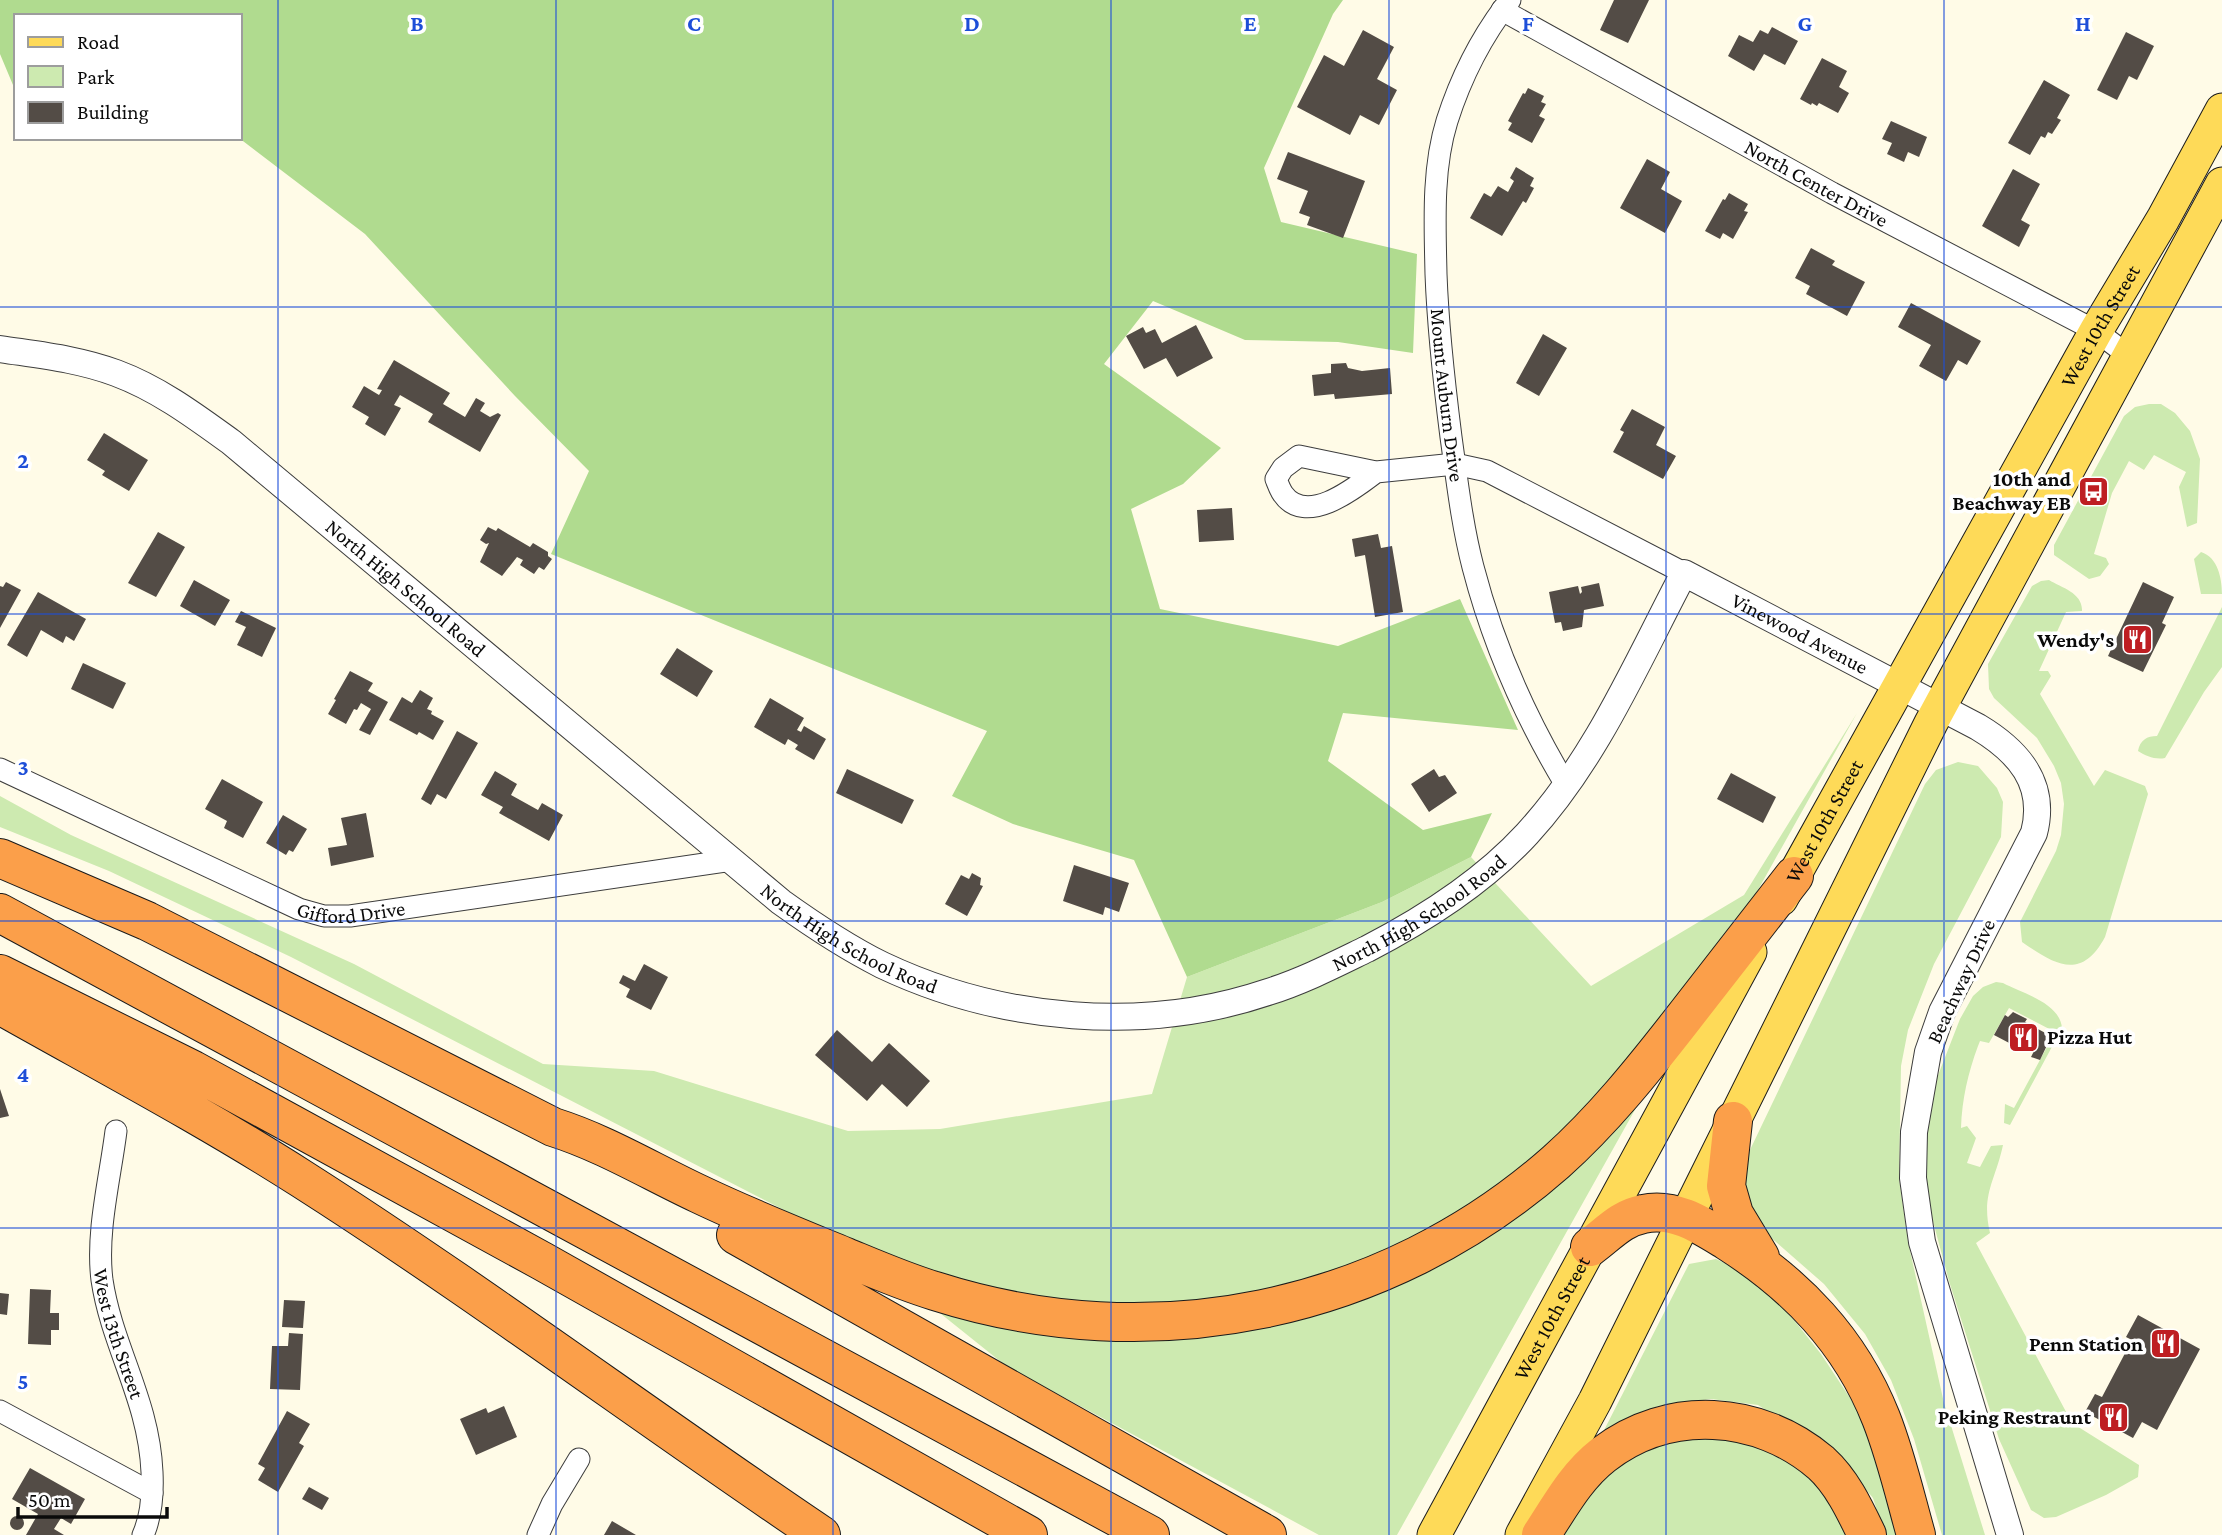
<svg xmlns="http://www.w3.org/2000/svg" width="2222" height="1535" font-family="'Crimson Pro',serif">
	<rect width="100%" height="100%" fill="#fffbe7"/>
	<path fill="#cdeab0" d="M2149 404H2161L2175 413 2190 431 2200 459 2197 523 2187 527 2179 487 2186 472 2154 455 2144 470 2129 461 2112 493 2094 554 2106 558 2109 564 2100 576 2089 579 2054 555V545L2124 416 2135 407Z
		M2201 552C2218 557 2222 579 2222 594H2201L2194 559Z
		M2049 580C2062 588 2083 593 2082 611L2066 612 2039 671H2048L2051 676 2040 694 2094 786 2105 770 2145 786 2148 794 2105 937C2081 982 2054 964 2022 942L2020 922 2056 851 2061 835 2064 804 2061 783 2054 766 2037 738 1994 698 1989 689 1988 664 2032 586 2041 581Z
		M2222 607V667L2204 692 2165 758C2155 760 2146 756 2138 751 2140 740 2147 736 2157 736Z
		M1857 713 1397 1535H1319L1006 1366 860 1249 291 957 109 871 0 827V796L71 835 354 964 543 1064 654 1071 848 1131 940 1129 1152 1094 1187 977 1382 902 1471 857 1591 986 1744 895Z
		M1958 762 1978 766 1997 788 2003 802 2001 837 1934 964 1908 1030 1901 1066 1899 1178 1908 1242 1944 1403 1985 1535H1942L1914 1439 1891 1380 1865 1334 1824 1284 1753 1222 1738 1175 1925 784 1936 770Z
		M1996 982 2003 983C2022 993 2060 1003 2062 1028L2010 1125 2004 1123 2005 1104 2014 1108 2055 1032 2009 1008 1989 1043 1980 1041 1978 1046C1968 1073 1962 1099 1961 1128L1967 1126 1976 1138 1967 1163 1980 1167 1991 1146 2003 1145C1995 1182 1981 1194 1990 1233L1976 1243 2072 1423 2139 1465 2138 1477 2106 1495 2056 1517 2044 1518 2031 1510 1999 1439 1949 1281 1927 1199 1925 1160 1928 1118 1935 1083 1960 1019 1973 996 1983 987Z
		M1716 1259 1754 1277 1794 1320 1821 1354 1858 1410 1888 1490 1899 1535H1885L1873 1498 1841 1460 1758 1405 1711 1399 1658 1406 1616 1427 1598 1442 1689 1264Z
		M1726 1438 1774 1453 1802 1469 1834 1498 1845 1535H1557L1596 1480 1632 1458 1667 1441Z"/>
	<path fill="#b0db8f" d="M0 0H1343L1333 14 1264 168 1281 222 1417 254 1413 353 1338 342 1245 340 1153 301 1104 364 1221 448 1183 484 1131 509 1160 609 1338 646 1460 599 1518 730 1343 713 1328 761 1423 830 1492 813 1471 857 1382 902 1187 977 1134 860 1013 824 952 796 987 731 551 554 589 471 515 396 365 234 239 138 240 16H16V86L13 85 0 54Z"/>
	<path fill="#534c46" d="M1614 0H1649L1628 43 1600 30Z
		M1772 27 1798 41 1785 65 1764 54 1754 71 1728 56 1739 35 1753 42 1760 30 1768 34Z
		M1363 30 1394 47 1377 79 1397 90 1379 125 1360 115 1350 135 1297 107 1324 55 1344 66Z
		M2126 32 2154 46 2137 80 2129 76 2117 100 2097 90Z
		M1822 58 1847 71 1839 87 1849 93 1838 113 1819 103 1817 106 1812 103 1811 105 1800 99Z
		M2044 80 2070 95 2057 118 2061 120 2052 134 2048 132 2045 138 2041 136 2030 155 2008 143Z
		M1528 88 1544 96 1541 102 1546 104 1539 116 1545 119 1532 143 1508 130 1512 123 1508 121 1523 93 1525 94Z
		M1891 121 1927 137 1919 157 1908 152 1904 162 1887 154 1892 143 1882 139Z
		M1288 152 1365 181 1343 238 1307 225 1310 217 1299 213 1308 191 1277 179Z
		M1647 159 1670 172 1661 189 1682 201 1665 233 1620 208Z
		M1516 167 1534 178 1530 186 1534 188 1526 203 1523 201 1502 236 1470 218 1484 193 1491 197 1498 186 1508 192 1514 181 1510 178Z
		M2013 169 2040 184 2021 220 2030 225 2019 247 1982 226Z
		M1729 193 1748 204 1744 211 1748 212 1733 239 1723 233 1720 239 1705 231 1723 199 1725 200Z
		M1811 248 1835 261 1832 265 1865 282 1847 316 1806 294 1810 286 1795 278Z
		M1911 303 1981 341 1967 365 1958 360 1946 381 1919 366 1931 345 1898 327Z
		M1196 325 1213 358 1177 377 1166 358 1144 369 1126 336 1143 327 1146 333 1155 329 1162 343Z
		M1543 334 1567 348 1539 396 1516 383Z
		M394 360 450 393 443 404 465 417 476 398 485 403 480 411 490 417 498 413 501 415 480 452 428 422 433 414 400 395 394 405 401 408 385 436 365 424 369 417 352 407 364 386 379 395 382 390 377 389Z
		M1346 363 1348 368 1362 371 1390 368 1392 394 1335 399 1334 394 1314 396 1312 375 1331 373V364Z
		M1632 409 1665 427 1656 445 1676 456 1663 479 1613 452 1624 432 1620 430Z
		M104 433 148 460 129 491 102 475 105 471 87 460Z
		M1232 508 1234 540 1199 542 1197 510Z
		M488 527 496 531 498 528 530 547 533 543 548 552V556L552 559 544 570 539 567 534 574 520 565 523 560 517 557 502 576 480 562 489 543 486 544 480 540Z
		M158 532 185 547 156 597 128 583Z
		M1378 534 1381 548 1392 546 1403 612 1375 617 1365 555 1355 557 1352 539Z
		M194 580 230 600 215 626 180 606Z
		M6 582 21 590 0 628V586L3 587Z
		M2143 582 2174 597 2162 623 2166 625 2143 672 2108 656Z
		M1599 583 1604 606 1584 610 1582 627 1563 631 1561 622 1555 623 1549 592 1578 586 1580 594 1582 592 1581 587Z
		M38 592 86 619 74 641 66 636 63 643 41 630 27 657 7 645Z
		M241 611 276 628 262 657 237 645 246 627 235 622Z
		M677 648 713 671 697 697 660 674Z
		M83 663 126 683 113 709 71 689Z
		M350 671 373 683 368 691 388 702 370 735 359 730 371 709 361 703 357 710 354 709 346 724 328 714 336 700 334 699Z
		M420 690 433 698 427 709 432 711 431 714 444 721 433 740 419 732 417 735 389 720 402 697 412 703Z
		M770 698 804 718 797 730 801 732 804 726 826 739 814 760 795 749 798 745 788 739 785 745 754 727Z
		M457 731 478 743 446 799 437 794 431 805 421 799Z
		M847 769 914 800 902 824 836 793Z
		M1434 769 1439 777 1445 775 1457 793 1429 812 1411 784Z
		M495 771 517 784 511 795 538 810 542 803 563 815 549 841 499 813 503 807 481 795Z
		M1731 773 1776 797 1763 823 1717 799Z
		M222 779 263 802 243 838 224 828 227 821 205 809Z
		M366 813 374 857 331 866 328 848 347 845 341 818Z
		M283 815 307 829 293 852 289 850 286 855 266 843Z
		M1074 865 1129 883 1119 912 1105 907 1103 915 1063 901Z
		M972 873 981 878 980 885 983 886 967 916 945 904 961 875 969 879Z
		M644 964 668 977 651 1010 626 997 630 989 619 983 623 975 635 981Z
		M2013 1012 2027 1019 2025 1022 2049 1035 2050 1039 2040 1060 2031 1057 2034 1051 2015 1041 2013 1045 1994 1035 2005 1015 2008 1017Z
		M837 1030 872 1062 889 1043 930 1081 907 1107 882 1084 867 1101 815 1055Z
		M0 1089 9 1116 0 1118Z
		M30 1289 51 1290 50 1313H59V1330H51V1345L28 1344Z
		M0 1293 9 1294 7 1315 0 1314Z
		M284 1300 305 1301 303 1328 282 1327Z
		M2138 1315 2200 1349 2157 1430 2142 1422 2133 1438 2085 1412 2095 1394 2102 1397 2132 1340 2126 1337Z
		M289 1333 303 1334 300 1390 270 1389 272 1346H288Z
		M504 1406 517 1437 476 1455 460 1419 486 1408 488 1413Z
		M287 1411 310 1424 299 1443 304 1446 278 1492 258 1480 265 1468 258 1464Z
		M30 1468 85 1499 71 1524 61 1518 54 1529 64 1535H26L38 1514 12 1499Z
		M309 1487 329 1498 322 1510 302 1499Z
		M10 1523a7 7 0 1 1 14 0a7 7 0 1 1-14 0Z
		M612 1521 636 1535H604Z"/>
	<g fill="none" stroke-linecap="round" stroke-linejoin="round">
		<defs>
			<g id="minor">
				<path id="s1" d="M1510 0C1481 37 1461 77 1447 121 1432 169 1435 224 1436 274 1438 329 1444 382 1451 437 1457 480 1462 525 1473 567 1493 644 1525 717 1566 785"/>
				<path id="s2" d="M1502 10 1832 193 2096 331 2129 356"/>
				<path d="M1376 472C1355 488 1306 527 1283 494 1280 490 1278 484 1276 479L1283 468 1299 456 1376 472 1455 464 1487 471 1684 573"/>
				<path id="s3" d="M0 769 299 909 324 916H350L732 860"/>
				<path id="s4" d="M116 1131C110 1179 96 1232 102 1280 112 1347 149 1400 152 1472 153 1493 152 1515 143 1535"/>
				<path d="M0 1411 152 1493"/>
				<path d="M538 1535 552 1504 579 1459"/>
			</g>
			<g id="tertiary">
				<path id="s5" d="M0 349C39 355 79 359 116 373 159 389 195 416 231 442L781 902C813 925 846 947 882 965 1000 1021 1144 1034 1268 992 1303 981 1334 965 1367 949 1425 919 1482 883 1527 834 1596 759 1637 662 1684 573L1978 727C2018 751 2047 783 2034 833L1942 1012 1928 1052 1914 1132 1913 1178 1922 1242 2010 1535"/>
			</g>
			<g id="primary">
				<path id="s6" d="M1781 899 2096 331 2163 219 2222 110"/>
				<path id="s7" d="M1434 1535 1750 952"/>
				<path d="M1522 1535 1595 1401 1931 723 2222 184"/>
			</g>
			<path id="motorway" d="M0 858 147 921 553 1127C604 1143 650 1171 699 1194 747 1217 797 1237 846 1257 875 1269 905 1282 935 1291 1151 1360 1385 1313 1556 1162 1603 1120 1643 1070 1682 1020 1719 972 1757 924 1794 876
				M0 913 1150 1535
				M0 974 193 1070 542 1261 1028 1535
				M0 1005C101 1062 205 1117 302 1179 479 1292 647 1418 821 1535
				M1733 1121 1726 1186 1734 1214 1760 1257
				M736 1235 1267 1535
				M1590 1247C1608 1234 1621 1218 1643 1214 1674 1207 1701 1225 1727 1241 1796 1285 1850 1340 1881 1418 1896 1456 1905 1496 1916 1535
				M1541 1535C1560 1506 1576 1476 1603 1455 1669 1404 1759 1410 1821 1463 1842 1482 1855 1510 1867 1535"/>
		</defs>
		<use href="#minor" stroke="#3d3d3d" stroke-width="23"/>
		<use href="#tertiary" stroke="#3d3d3d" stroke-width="28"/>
		<use href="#primary" stroke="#1b1b1b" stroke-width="35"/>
		<use href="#motorway" stroke="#1b1b1b" stroke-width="40"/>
		<use href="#minor" stroke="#fff" stroke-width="21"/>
		<use href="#tertiary" stroke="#fff" stroke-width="26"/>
		<use href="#primary" stroke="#feda58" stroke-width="33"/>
		<use href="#motorway" stroke="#fb9f4a" stroke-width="38"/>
	</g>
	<path fill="none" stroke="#1d4ed8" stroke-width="2" stroke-opacity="0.55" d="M278 0V1535M556 0V1535M833 0V1535M1111 0V1535M1389 0V1535M1666 0V1535M1944 0V1535M0 307H2222M0 614H2222M0 921H2222M0 1228H2222"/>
	<defs>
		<symbol id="bus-square" viewBox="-11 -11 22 22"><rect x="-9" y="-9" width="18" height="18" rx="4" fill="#be1e22" stroke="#fff"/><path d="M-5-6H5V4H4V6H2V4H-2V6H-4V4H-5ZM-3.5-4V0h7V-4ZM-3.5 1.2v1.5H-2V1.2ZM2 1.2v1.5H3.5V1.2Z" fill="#fff"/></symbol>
		<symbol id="restaurant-square" viewBox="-11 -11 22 22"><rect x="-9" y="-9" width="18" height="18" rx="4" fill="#be1e22" stroke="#fff"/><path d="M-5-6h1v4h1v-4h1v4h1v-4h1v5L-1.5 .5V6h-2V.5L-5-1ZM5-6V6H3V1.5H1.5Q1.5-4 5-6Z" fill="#fff"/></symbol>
	</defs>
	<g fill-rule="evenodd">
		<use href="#bus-square" x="2076" y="474" width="35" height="35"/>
		<use href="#restaurant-square" x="2120" y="622" width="35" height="35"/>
		<use href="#restaurant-square" x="2006" y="1020" width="35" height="35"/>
		<use href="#restaurant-square" x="2148" y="1326" width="35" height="35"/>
		<use href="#restaurant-square" x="2096" y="1400" width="35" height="35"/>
	</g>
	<g text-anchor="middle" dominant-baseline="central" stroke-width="7" stroke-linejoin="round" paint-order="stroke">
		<g font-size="21" fill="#0a0a0a" stroke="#fff">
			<text stroke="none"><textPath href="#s2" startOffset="359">North Center Drive</textPath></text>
			<text stroke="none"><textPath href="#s6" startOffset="656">West 10th Street</textPath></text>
			<text stroke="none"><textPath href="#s1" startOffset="413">Mount Auburn Drive</textPath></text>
			<text stroke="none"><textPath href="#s5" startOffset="481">North High School Road</textPath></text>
			<text stroke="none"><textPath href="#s5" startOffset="2228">Vinewood Avenue</textPath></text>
			<text stroke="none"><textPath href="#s6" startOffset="89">West 10th Street</textPath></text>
			<text stroke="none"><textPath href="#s3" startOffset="383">Gifford Drive</textPath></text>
			<text stroke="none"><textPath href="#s5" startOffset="1657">North High School Road</textPath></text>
			<text stroke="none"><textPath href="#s5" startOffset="1048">North High School Road</textPath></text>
			<text transform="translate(1961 981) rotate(-65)">Beachway Drive</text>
			<text stroke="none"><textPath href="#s7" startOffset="247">West 10th Street</textPath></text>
			<text stroke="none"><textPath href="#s4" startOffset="206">West 13th Street</textPath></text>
		</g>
		<g font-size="21" font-weight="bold" fill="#0a0a0a" stroke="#fff" text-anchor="end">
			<text x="2071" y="479">10th and<tspan x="2071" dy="24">Beachway EB</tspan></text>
			<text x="2114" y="640">Wendy's</text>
			<text x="2047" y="1037" text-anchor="start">Pizza Hut</text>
			<text x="2143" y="1344">Penn Station</text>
			<text x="2091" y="1417">Peking Restraunt</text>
		</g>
	</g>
	<g font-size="23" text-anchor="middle" font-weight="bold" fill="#1d4ed8" stroke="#fff" stroke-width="7" stroke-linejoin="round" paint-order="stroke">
		<text x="417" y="31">B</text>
		<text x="694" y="31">C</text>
		<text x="972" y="31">D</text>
		<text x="1250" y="31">E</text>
		<text x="1528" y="31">F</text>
		<text x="1805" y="31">G</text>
		<text x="2083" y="31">H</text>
		<text x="23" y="468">2</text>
		<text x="23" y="775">3</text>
		<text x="23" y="1082">4</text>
		<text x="23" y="1389">5</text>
	</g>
	<rect x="14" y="14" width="228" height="126" fill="#ffffff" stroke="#9d9d9d" stroke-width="2"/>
	<rect x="28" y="37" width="35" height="10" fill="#feda58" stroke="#9d9d9d" stroke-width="2"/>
	<text x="77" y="49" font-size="21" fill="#0a0a0a">Road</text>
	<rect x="28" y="66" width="35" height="21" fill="#cdeab0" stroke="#9d9d9d" stroke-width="2"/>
	<text x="77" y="84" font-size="21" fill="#0a0a0a">Park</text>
	<rect x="28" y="102" width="35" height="21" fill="#534c46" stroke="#9d9d9d" stroke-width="2"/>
	<text x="77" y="119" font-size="21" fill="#0a0a0a">Building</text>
	<path d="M18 1507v10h149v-10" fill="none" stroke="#0a0a0a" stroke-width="3.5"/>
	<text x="28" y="1507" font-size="21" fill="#0a0a0a" stroke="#ffffff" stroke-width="5" paint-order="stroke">50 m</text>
</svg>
